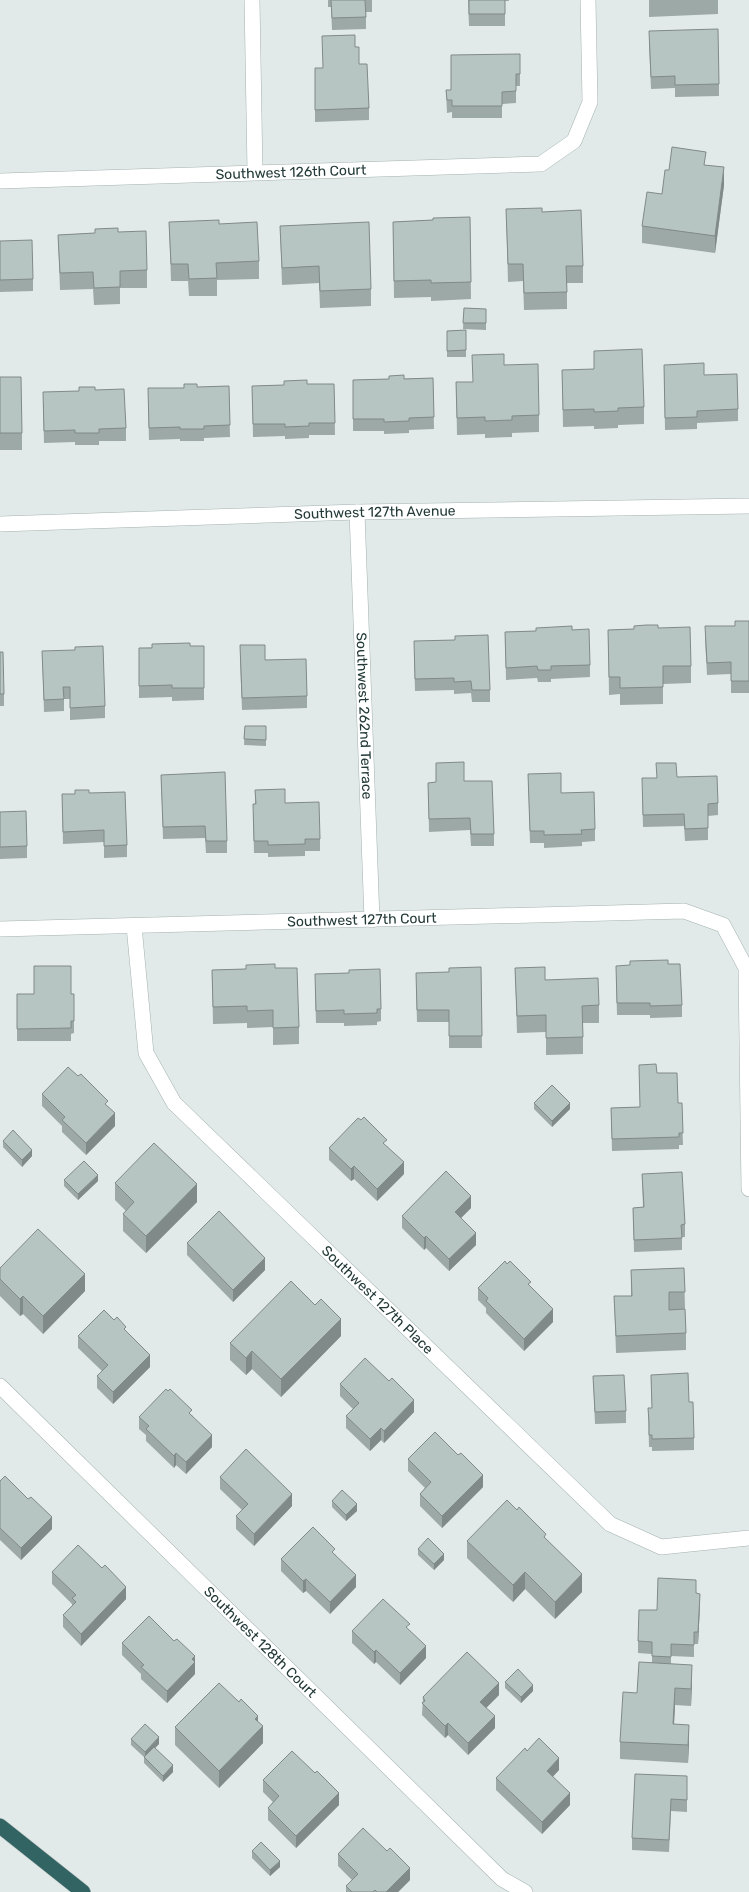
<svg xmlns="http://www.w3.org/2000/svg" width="749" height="1892" font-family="Rubik,sans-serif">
	<rect width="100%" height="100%" fill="#e1eae8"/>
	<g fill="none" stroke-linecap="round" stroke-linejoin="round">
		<defs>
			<g id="minor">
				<path d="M252 0 255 172"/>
				<path id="s1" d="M0 181 541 164 574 141 590 102 588 0"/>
				<path id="s2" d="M357 512 372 920"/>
				<path id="s3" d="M0 524 357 512 749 506"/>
				<path id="s4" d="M134 926 146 1053 174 1103 610 1524 661 1547 749 1538"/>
				<path id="s5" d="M0 929 684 911 723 925 746 968 749 1189"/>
				<path id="s6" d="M0 1386 502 1879 525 1892"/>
			</g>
			<path id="highway" d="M0 1826 83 1892"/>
		</defs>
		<use href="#minor" stroke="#a4b2b0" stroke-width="16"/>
		<use href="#highway" stroke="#bdc4c3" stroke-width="16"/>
		<use href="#minor" stroke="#fff" stroke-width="15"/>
		<use href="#highway" stroke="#316463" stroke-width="15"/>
	</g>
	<path fill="#9da9a7" d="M328 0H372V12H366V29L332 30 331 7H328Z
		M468 0H509V1H505V26H469Z
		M649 0H718V14L649 17Z
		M649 43 719 84V96L675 97V88L651 89Z
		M355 47 369 108V120L315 122V68H323Z
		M520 54V86H516V103L502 104V118H452V112L447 113 446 90H451Z
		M706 165 724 185 715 253 642 243V226L662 194 669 170Z
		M506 209 542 212 583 266V283H567V309L524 310 523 281 508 282Z
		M470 217 471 299 431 301V297L394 298 393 222 433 220Z
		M169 222 219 224 259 261V279L217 280V296H189L188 281H171Z
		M280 226 371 289V306L320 308 319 283 282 285Z
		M118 232 147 270V288H120V304L94 305 93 289 60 290 58 235Z
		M0 241 33 279V291L0 292Z
		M464 308 486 309V330L463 329Z
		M466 330V357H447V331Z
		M504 365 539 415V432L512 433V437L485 438V434L457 435 456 382H473Z
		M664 365 704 375 738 409V421L697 423V429L665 430Z
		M562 370 644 407V424L618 425V428L594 429V426L563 427Z
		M0 377 22 433V450H0Z
		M433 378 434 429 409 430V433L384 434V431H353V380Z
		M334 384 335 435H309V438L285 439V436L253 437 252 386Z
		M229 386 230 437 204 438V441H180V439L149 440 148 401 184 388Z
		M95 390 126 428V441H99V445H75V442L44 443 43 404 79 391Z
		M749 621V693H731V674L707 675 705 638 735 626Z
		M658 628 691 666V683L663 684V704L620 705V694L609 695 608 630Z
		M572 630 590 665V677L551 679V682H538L537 678 506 680 505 632Z
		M204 646V700L172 701V697L139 698V648Z
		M42 651 105 706V718L70 720V699H64V711L44 712Z
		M0 652 4 694V706H0Z
		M414 653 490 690V702H472L471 693 454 694V690L415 691Z
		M240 657 265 660 307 696V708L242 710Z
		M245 726H266V746L244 745Z
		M528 774 561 793 595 829V841L582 842V846L544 848V843H530Z
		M161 775 227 841V853H206L205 838 163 839Z
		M677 777 718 803V815L708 816V840L685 841 684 826 643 827 642 790Z
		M464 781 494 834V846H471L470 830 429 832 428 783Z
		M255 790 285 803 320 839V851H305V856L268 857V853H254L253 816 255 804Z
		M62 794 127 845V857L104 858V842L63 844Z
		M0 812 27 846V858L0 859Z
		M668 964 682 1005V1017L650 1018V1015H617L616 978Z
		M481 967 482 1048H449V1022H417L416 985 449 972Z
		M275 968 299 1027V1044L273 1045V1027L247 1028V1023L213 1024 212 970Z
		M515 968 545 980 599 1005V1023H583V1054L546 1055V1032L517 1033Z
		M315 986 381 1009V1021L377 1022V1025L344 1026V1023H316Z
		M17 994H71L74 1021V1033L71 1034V1041H17Z
		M657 1073 678 1103 682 1118 683 1145H679V1149L612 1151 611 1108 640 1107Z
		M42 1094 108 1106 115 1126 86 1155 62 1132V1126L42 1106Z
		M534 1103 570 1109 552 1127 534 1109Z
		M3 1141 32 1156 22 1167 3 1147Z
		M387 1146 404 1174 377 1201 354 1179 351 1181 329 1160V1148Z
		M642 1174 685 1224V1237H682V1250L634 1252 633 1208 643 1207Z
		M64 1180 98 1181 78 1200 64 1186Z
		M115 1183 197 1202 146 1253 123 1231V1214L126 1211 115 1200Z
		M471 1208 461 1218 476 1245 449 1271 426 1248 424 1250 402 1228V1216Z
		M187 1243 265 1270 233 1302 187 1255Z
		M0 1268 85 1291 43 1334 23 1314 20 1316 0 1296Z
		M684 1268 685 1309 686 1333V1350L616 1353 614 1296H631V1270Z
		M531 1287 553 1322 524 1351 486 1313V1308L478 1300V1288Z
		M126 1332 150 1367 113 1404 97 1388V1376L102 1371 78 1348V1336Z
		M341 1336 281 1397 252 1369 246 1375 230 1360V1343Z
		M651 1375 689 1402 694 1438V1450L652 1451V1447H649L648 1408H652Z
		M593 1376 626 1411V1423L595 1424Z
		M340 1384 414 1412 384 1443 381 1440 370 1451 346 1428V1416L353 1409 340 1396Z
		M192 1415 212 1447 186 1474 176 1465 174 1468 146 1441V1435L139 1429V1417Z
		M408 1459 483 1487 442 1528 420 1506V1494L425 1488 408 1471Z
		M220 1477 292 1506 254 1546 236 1529V1516L242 1510 220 1489Z
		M0 1481 52 1529 21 1560 0 1540Z
		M332 1501 357 1511 346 1521 332 1507Z
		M546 1539 582 1592 555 1619 525 1589 513 1602 467 1558V1541Z
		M418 1549 444 1560 434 1570 418 1555Z
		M335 1554 356 1587 330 1614 306 1591 303 1593 281 1571V1559Z
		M102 1568 126 1599 81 1646 63 1627V1615L72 1606V1604L52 1584V1572Z
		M700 1606 698 1644H694V1657L671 1656V1664L692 1682 691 1706 675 1705 674 1725 689 1742 688 1763 620 1759V1742L637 1693 652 1662V1654L638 1653V1641L657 1610Z
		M352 1631H410L426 1658 400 1685 376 1662 374 1664 352 1643Z
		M122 1643 195 1661V1674L167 1703 141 1679V1674L122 1655Z
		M505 1682 533 1691 521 1703 505 1688Z
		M499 1695 486 1708 495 1728 468 1755 448 1735 445 1738 422 1715 423 1697Z
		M258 1721 263 1743 219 1788 175 1745V1727Z
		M131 1739 159 1744 155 1748 173 1772 163 1782 144 1763V1757L131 1745Z
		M559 1770 553 1776 570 1805 542 1834 496 1790V1778Z
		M687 1776V1812L671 1811 669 1852 632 1850V1838Z
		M263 1780 339 1805 296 1848 268 1820V1808L273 1802 263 1792Z
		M252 1851 280 1867 270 1876 252 1858Z
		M338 1854 410 1880 398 1892H346V1886L352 1880 338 1866Z"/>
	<path fill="#808a88" d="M724 167V185L715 253V236Z
		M570 1103V1109L552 1127V1121Z
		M115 1113V1126L86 1155V1143Z
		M32 1150V1156L22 1167V1160Z
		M404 1162V1174L377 1201V1189Z
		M354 1166V1179L351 1181V1169Z
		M98 1175V1181L78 1200V1194Z
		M197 1184V1202L146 1253V1236Z
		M471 1196V1208L455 1224V1212Z
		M476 1233V1245L449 1271V1259Z
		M426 1236V1248L424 1250V1238Z
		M265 1258V1270L233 1302V1290Z
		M85 1274V1291L43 1334V1316Z
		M23 1296V1314L20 1316V1299Z
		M553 1309V1322L524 1351V1339Z
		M341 1319V1336L281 1397V1379Z
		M252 1351V1369L246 1375V1358Z
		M150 1355V1367L113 1404V1392Z
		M414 1400V1412L384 1443V1431Z
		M381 1428V1440L370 1451V1439Z
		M212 1435V1447L186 1474V1462Z
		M176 1453V1465L174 1468V1456Z
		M483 1475V1487L442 1528V1516Z
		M292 1494V1506L254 1546V1534Z
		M357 1504V1511L346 1521V1515Z
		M52 1517V1529L21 1560V1548Z
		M444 1554V1560L434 1570V1564Z
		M525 1572V1589L513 1602V1585Z
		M582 1574V1592L555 1619V1602Z
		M356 1575V1587L330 1614V1602Z
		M306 1579V1591L303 1593V1581Z
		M126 1587V1599L81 1646V1634Z
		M700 1594 699 1625 698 1644V1632Z
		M426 1646V1658L400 1685V1673Z
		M376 1650V1662L374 1664V1652Z
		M195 1656V1674L167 1703V1691Z
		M692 1665V1682L691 1706V1689Z
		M499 1683V1695L480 1714V1702Z
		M533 1685V1691L521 1703V1697Z
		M675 1688V1705L673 1742V1724Z
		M258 1716V1731L263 1726V1743L219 1788V1771L255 1719Z
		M495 1716V1728L468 1755V1743Z
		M448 1723V1735L445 1738V1726Z
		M689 1725V1742L688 1763V1745Z
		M159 1737V1744L145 1758V1752Z
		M559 1758V1770L547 1783V1771Z
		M173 1765V1772L163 1782V1776Z
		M339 1793V1805L296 1848V1836Z
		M570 1793V1805L542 1834V1822Z
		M280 1861V1867L270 1876V1870Z
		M410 1868V1880L398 1892H386Z"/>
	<path fill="#b7c5c2" stroke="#808a88" d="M331 0H365L366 17 332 18Z
		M469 0H505V14H469Z
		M718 29 719 84 675 85V76L651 77 649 31Z
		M355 35V47H359V64H367L369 108 315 110V68H323L322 36Z
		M520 54V74H516V91L502 92V106H452V100H447L446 90H451V55Z
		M672 147 706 152 704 165 724 167 715 236 642 226 647 192 662 194 665 170H669Z
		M542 208V212L581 210 583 266H566L567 292 524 293 523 264H508L506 209Z
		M470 217 471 282 431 283V280L394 281 393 222 433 220V218Z
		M219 220V224L257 222 259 261 216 263 217 278 189 279 188 264H171L169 222Z
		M369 222 371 289 320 291 319 266 282 268 280 226Z
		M118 228V232L146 231 147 270 120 271V287L94 288 93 272 60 273 58 235 95 233V229Z
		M32 240 33 279 0 280V241Z
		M464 308 486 309V323H463Z
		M466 330V350L447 351V331Z
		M642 349 644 407 618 408V411L594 412V409L563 410 562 370 594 369V351Z
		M504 354V365L538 364 539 415 512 416V420L485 421V417L457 418 456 382H473L472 355Z
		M704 363V375L737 374 738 409 697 411V417L665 418 664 365Z
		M404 375V379L433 378 434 417 409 418V421L384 422V419H353V380L389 379V376Z
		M0 377H21L22 433H0Z
		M307 380V384H334L335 423H309V426L285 427V424H253L252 386 284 385V381Z
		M184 384H197V387L229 386 230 425 204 426V429H180V427L149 428 148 388H184Z
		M79 387H95V390L124 389 126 428 99 429V433H75V430L44 431 43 392 79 391Z
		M735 621H749V681H731V662L707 663 705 626H735Z
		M646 625H658V628L690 627 691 666H663V687L620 688V677H609L608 630 634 629V626Z
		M572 626V630L589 629 590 665 551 666V670H538L537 666 506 668 505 632 536 631V628Z
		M488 635 490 690H472L471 681 454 682V678L415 679 414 641 455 640V636Z
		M190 643V646H204V688H172V685L139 686V648H152V644Z
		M240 645H265V660L306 659 307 696 242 698Z
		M103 646 105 706 70 708V687H63L64 699 44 700 42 651 75 650V647Z
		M0 652H3L4 694H0Z
		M245 726H266V740L244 739Z
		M464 762V781H492L494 834H471L470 818 429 819 428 783 436 782V763Z
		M656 763H676L677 777 717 776 718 803 708 804V828L685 829 684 814 643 815 642 778H657Z
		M225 772 227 841H206L205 826 163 827 161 775Z
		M561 773V793L594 792 595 829 581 830 582 834 544 835V831H530L528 774Z
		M285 789V803L319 802 320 839H305V844L268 845V841H254L253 804H256L255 790Z
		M75 790H89V793L125 792 127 845 104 846V830L63 832 62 794H75Z
		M26 811 27 846 0 847V812Z
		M668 960V964H680L682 1005 650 1006V1003H617L616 966 630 965V961Z
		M275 964V968H297L299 1027 273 1028V1010L247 1011V1006L213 1007 212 970 246 969V965Z
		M34 966H71V994H74V1021H71V1028L17 1029V994H34Z
		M481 967 482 1036H449V1010H417L416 973 449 972V968Z
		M545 967V980L598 978 599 1005 582 1006 583 1037 546 1038V1015L517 1016 515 968Z
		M380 969 381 1009H377V1013L344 1014V1010L316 1011 315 974 349 973V970Z
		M656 1064 657 1073H677L678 1103H682L683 1133H679V1137L612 1139 611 1108 640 1107 639 1065Z
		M68 1067 78 1076 81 1074 108 1101 105 1104 115 1113 86 1143 62 1120 65 1117 42 1094Z
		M552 1085 570 1103 552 1121 534 1103Z
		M364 1117 387 1140 383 1143 404 1162 377 1189 354 1166 351 1169 329 1148 358 1118 361 1120Z
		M13 1130 32 1150 22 1160 3 1141Z
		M154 1143 197 1184 146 1236 123 1214 134 1202 115 1183Z
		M84 1161 98 1175 78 1194 64 1180Z
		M446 1171 471 1196 455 1212 476 1233 449 1259 426 1236 424 1238 402 1216Z
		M682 1172 685 1224 681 1225 682 1238 634 1240 633 1208 644 1207 642 1174Z
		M219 1211 265 1258 233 1290 187 1243Z
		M38 1229 85 1274 43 1316 23 1296 20 1299 0 1279V1268Z
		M505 1261 507 1264 510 1261 531 1282 528 1284 553 1309 524 1339 486 1301 488 1298 478 1288Z
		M684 1268 685 1292H669V1310L685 1309 686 1333 616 1336 614 1296H632L631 1270Z
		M291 1281 315 1305 321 1299 341 1319 281 1379 252 1351 246 1358 230 1343Z
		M104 1310 114 1320 117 1317 126 1327 124 1329 150 1355 113 1392 97 1376 108 1365 78 1336Z
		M365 1358 389 1381 392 1378 414 1400 384 1431 381 1428 370 1439 346 1416 359 1403 340 1384Z
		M688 1373 689 1402H693L694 1438 652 1439V1435H649V1422L648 1408H652L651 1375Z
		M624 1375 626 1411 595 1412 593 1376Z
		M166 1389 168 1391 170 1389 192 1410 189 1413 212 1435 186 1462 176 1453 174 1456 146 1429 149 1426 139 1417Z
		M435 1432 458 1455 461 1453 483 1475 442 1516 420 1494 431 1482 408 1459Z
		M246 1449 292 1494 254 1534 236 1516 248 1504 220 1477Z
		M5 1476 28 1499 31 1497 52 1517 21 1548 0 1528V1481Z
		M342 1490 357 1504 346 1515 332 1501Z
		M507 1500 517 1510 519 1507 546 1534 544 1537 582 1574 555 1602 525 1572 513 1585 467 1541Z
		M313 1527 335 1549 332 1552 356 1575 330 1602 306 1579 303 1581 281 1559Z
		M428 1538 444 1554 434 1564 418 1549Z
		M78 1545 102 1568 105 1565 126 1587 81 1634 63 1615 76 1602 72 1598 76 1595 52 1572Z
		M658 1578 696 1580V1593L700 1594 698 1632H694V1645L671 1644V1657L652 1656V1642L638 1641 639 1610H657Z
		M383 1599 410 1624 406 1627 426 1646 400 1673 376 1650 374 1652 352 1631Z
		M149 1616 174 1641 177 1639 195 1656 192 1659 195 1662 167 1691 141 1667 144 1665 122 1643Z
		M467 1652 499 1683 480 1702 495 1716 468 1743 448 1723 445 1726 422 1703 425 1701 423 1697Z
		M639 1662 692 1665 691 1689 675 1688 673 1724 689 1725 688 1745 620 1742 623 1692 637 1693Z
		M518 1669 533 1685 521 1697 505 1682Z
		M219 1683 239 1702 241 1699 258 1716 255 1719 263 1726 219 1771 175 1727Z
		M145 1724 159 1737 145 1752 131 1739Z
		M539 1738 559 1758 547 1771 570 1793 542 1822 496 1778 525 1748 527 1751Z
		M154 1747 173 1765 163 1776 144 1757Z
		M292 1751 315 1773 317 1771 339 1793 296 1836 268 1808 279 1796 263 1780Z
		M635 1774 687 1776V1800L671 1799 669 1840 632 1838Z
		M363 1828 387 1851 390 1848 410 1868 386 1892H377L375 1890 373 1892H352L346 1886 358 1874 338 1854Z
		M261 1842 280 1861 270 1870 252 1851Z"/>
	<g text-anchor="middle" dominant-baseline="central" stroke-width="4.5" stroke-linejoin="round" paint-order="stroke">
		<g font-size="14" fill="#233a38" stroke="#f1f7f5">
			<text stroke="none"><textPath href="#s1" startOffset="291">Southwest 126th Court</textPath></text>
			<text stroke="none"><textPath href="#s3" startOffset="375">Southwest 127th Avenue</textPath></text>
			<text stroke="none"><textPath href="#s2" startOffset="204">Southwest 262nd Terrace</textPath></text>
			<text stroke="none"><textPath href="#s5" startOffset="362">Southwest 127th Court</textPath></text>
			<text stroke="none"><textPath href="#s4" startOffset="468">Southwest 127th Place</textPath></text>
			<text stroke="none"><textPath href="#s6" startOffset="365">Southwest 128th Court</textPath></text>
		</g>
	</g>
</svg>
